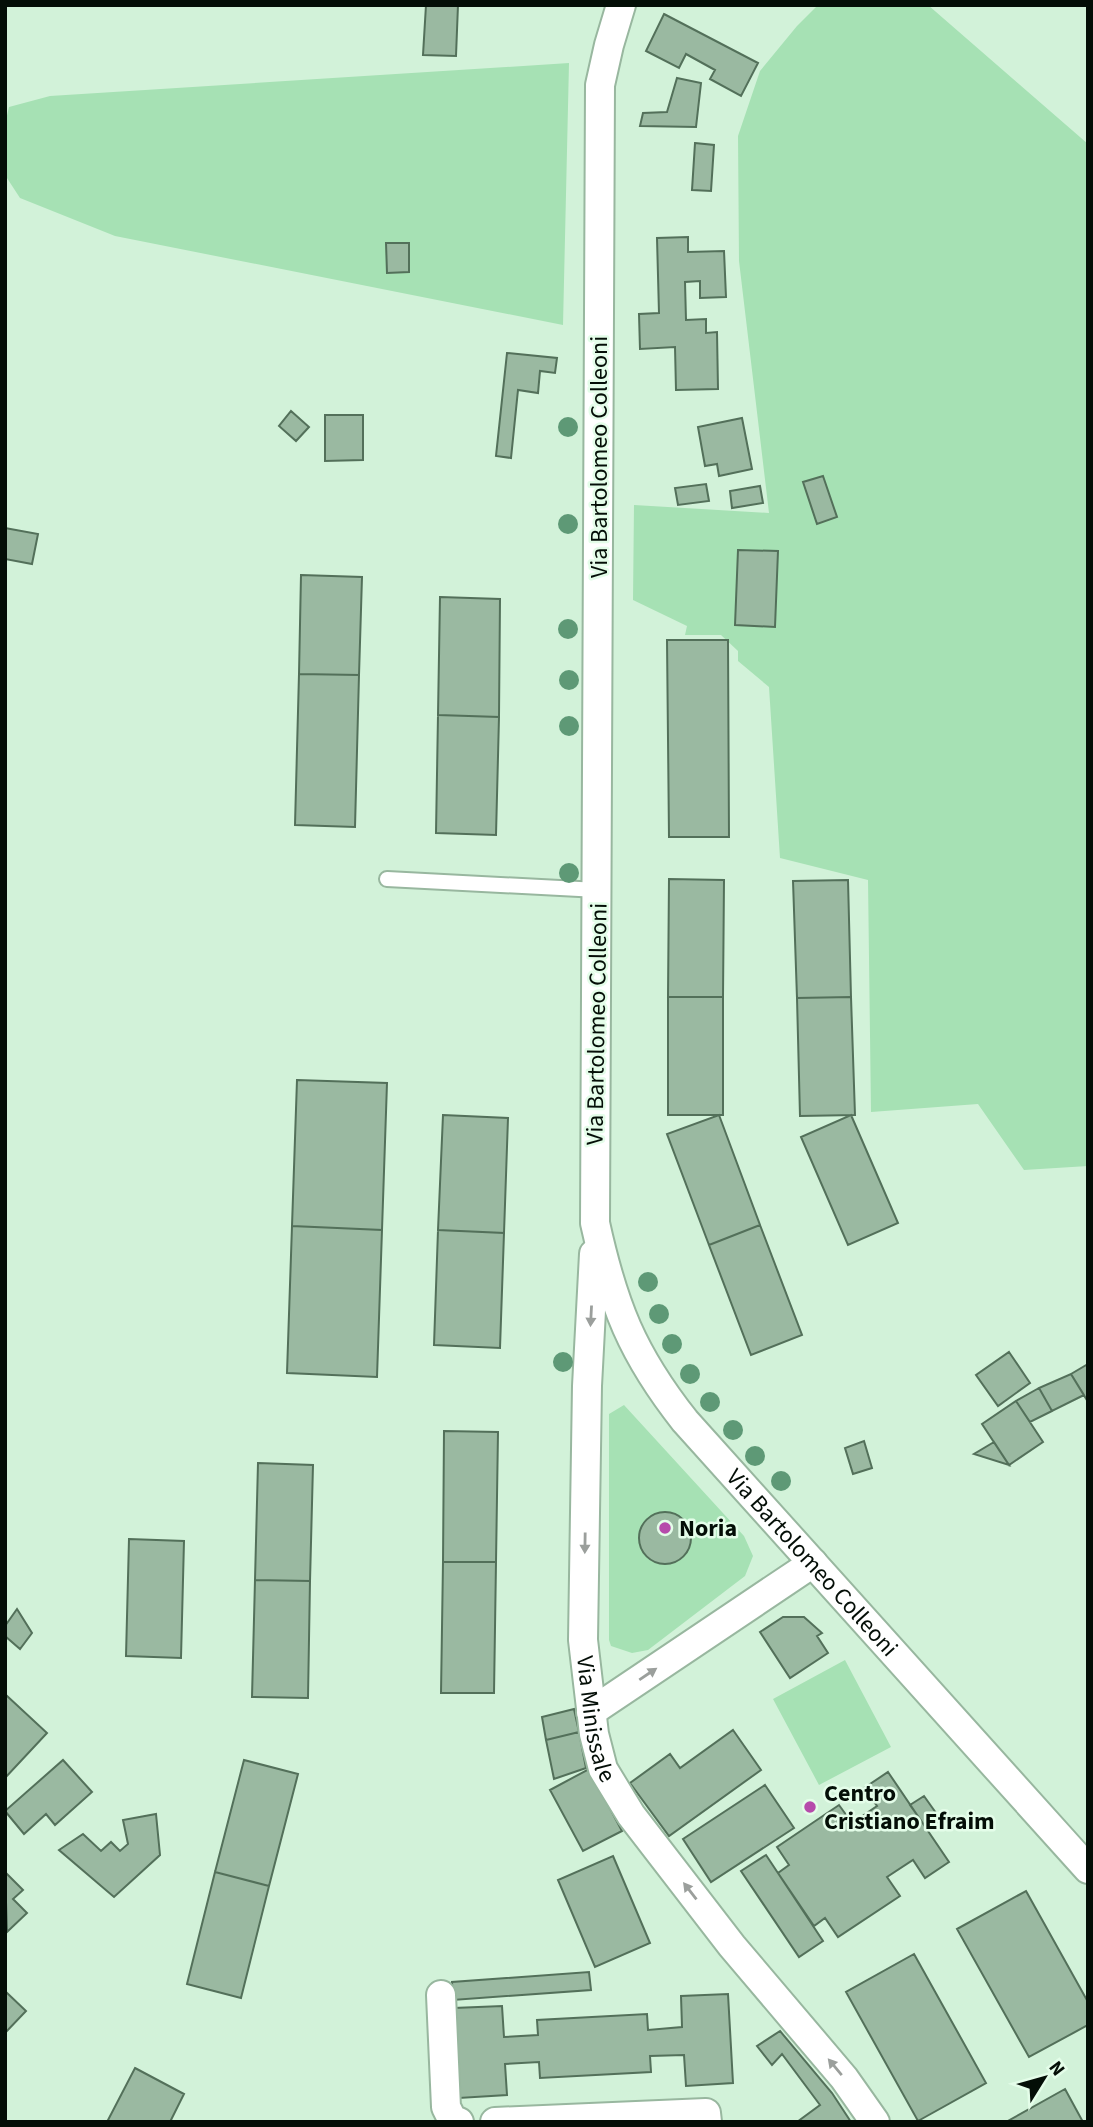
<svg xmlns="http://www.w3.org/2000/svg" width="1093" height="2127" font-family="'Source Sans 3',sans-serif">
	<rect width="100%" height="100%" fill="#d2f2d9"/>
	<path fill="#a6e1b4" d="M818 5H928L1088 144V1166L1024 1170 978 1104 871 1112 868 880 780 858 769 687 738 661V651L721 635H685L687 626 633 600 634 505 769 513 739 261 738 136 760 71 797 26Z
		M569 63 563 325 115 236 20 198 5 175V124L9 107 50 96Z
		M624 1405 744 1536 753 1556 745 1576 648 1650 632 1653 611 1646 609 1640V1414Z
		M845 1660 891 1747 819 1785 773 1699Z"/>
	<path fill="#9ab9a1" stroke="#53705a" stroke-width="2" d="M426 5H458L456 56 423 55Z
		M664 14 758 63 741 96 710 79 715 70 686 54 679 68 646 51Z
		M677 78 701 83 696 127 640 126 643 113 667 112Z
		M695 143 714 145 711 191 692 190Z
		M688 237V252L724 251 726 297 700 298V281L685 282 686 320 706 319V333L717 332 718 389 676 390 675 347 640 349 639 314 659 313 657 238Z
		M386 243H409V272L387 273Z
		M507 353 557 358 555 373 540 371 538 393 518 390 511 458 496 456Z
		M291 411 309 427 296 441 279 426Z
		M325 415H363V460L325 461Z
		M742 418 752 469 719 476 717 464 705 466 698 427Z
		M823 476 837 517 817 524 803 482Z
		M706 484 709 501 678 505 675 488Z
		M760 486 763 503 732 508 730 491Z
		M5 528 38 534 32 564 5 559Z
		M738 550 778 551 775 627 735 625Z
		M301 575 362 577 359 675 299 674Z
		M440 597 500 599 499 717 438 715Z
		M667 640H728L729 837H669Z
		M299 674 359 675 355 827 295 825Z
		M438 715 499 717 496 835 436 833Z
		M669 879 724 880 723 997H668Z
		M848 880 851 997 797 998 793 881Z
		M668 997H723V1115H668Z
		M851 997 855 1115 800 1116 797 998Z
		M297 1080 387 1083 382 1230 292 1226Z
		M443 1115 508 1118 504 1233 438 1230Z
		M719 1115 760 1225 709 1245 667 1134Z
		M851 1115 898 1223 848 1245 801 1137Z
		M760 1225 802 1335 751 1355 709 1245Z
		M292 1226 382 1230 377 1377 287 1373Z
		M438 1230 504 1233 500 1348 434 1345Z
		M1009 1352 1030 1383 998 1406 976 1375Z
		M1088 1364V1402L1071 1374Z
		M1071 1374 1084 1395 1052 1411 1039 1388Z
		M1039 1388 1052 1411 1030 1422 1016 1401Z
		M1016 1401 1043 1442 1009 1465 982 1424Z
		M444 1431 498 1432 496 1562H443Z
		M864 1441 872 1468 853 1474 845 1448Z
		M994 1442 1009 1465 974 1454Z
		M258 1463 313 1465 310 1581 255 1580Z
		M639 1538a26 26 0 1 1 52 0a26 26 0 1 1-52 0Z
		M129 1539 184 1541 181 1658 126 1656Z
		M443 1562H496L494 1693H441Z
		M255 1580 310 1581 308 1698 252 1697Z
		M17 1609 32 1633 20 1649 5 1636V1626Z
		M783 1617H804L822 1633 817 1636 828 1653 790 1678 760 1632Z
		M6 1695 47 1733 5 1778V1696Z
		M574 1709 579 1732 546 1740 542 1717Z
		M733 1730 761 1770 669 1836 630 1783 670 1754 680 1768Z
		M579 1732 586 1768 554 1779 546 1740Z
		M63 1760 92 1792 55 1825 46 1814 24 1834 5 1811Z
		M244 1760 298 1774 269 1886 215 1872Z
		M589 1769 622 1831 583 1851 550 1790Z
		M888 1772 949 1862 925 1878 913 1860 887 1877 900 1896 838 1937 825 1918 814 1926 778 1873 789 1865 777 1847 839 1805 852 1823 877 1806 864 1788Z
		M765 1785 794 1828 711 1882 683 1839Z
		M924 1796 941 1820 927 1829 910 1805Z
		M156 1814 160 1855 114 1897 59 1850 83 1834 101 1851 111 1842 120 1851 128 1844 123 1820Z
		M766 1855 823 1941 799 1957 741 1871Z
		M613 1856 650 1943 595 1967 558 1880Z
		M5 1872 23 1890 13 1899 27 1913 7 1932Z
		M215 1872 269 1886 241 1998 187 1984Z
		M1026 1891 1088 2002V2025L1029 2057 957 1929Z
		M914 1954 986 2083 918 2121 846 1992Z
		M589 1972 591 1990 453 2000 452 1982Z
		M5 1991 26 2011 5 2033Z
		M728 1994 733 2083 686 2086 684 2055 650 2056 651 2072 540 2078 539 2062 505 2064 507 2095 459 2098 454 2008 502 2006 504 2037 538 2035 537 2020 647 2014 648 2030 682 2027 681 1996Z
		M780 2031 832 2093 851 2122H797L820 2105 782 2054 772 2065 757 2046Z
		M135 2068 184 2094 170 2122H107Z
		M1065 2089 1083 2122H1006Z"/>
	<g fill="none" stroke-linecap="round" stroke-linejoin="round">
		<defs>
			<path id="lane" d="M387 879 598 890"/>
			<g id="street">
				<path id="s1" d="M621 5 609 45 600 85 595 1223C613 1305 632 1354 685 1421L1088 1869"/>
				<path id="s2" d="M594 1254 587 1386 583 1640 594 1734 603 1769 631 1815 732 1946 844 2078 875 2122"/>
				<path d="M591 1712 813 1563"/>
				<path d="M441 1995 446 2107 452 2119 459 2122"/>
				<path d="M495 2122 706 2113 707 2122"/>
			</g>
		</defs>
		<use href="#lane" stroke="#98b79f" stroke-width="18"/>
		<use href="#street" stroke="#98b79f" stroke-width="32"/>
		<use href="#lane" stroke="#fff" stroke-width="14"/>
		<use href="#street" stroke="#fff" stroke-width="28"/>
	</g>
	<g fill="#5e9976">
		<circle cx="568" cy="427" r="10"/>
		<circle cx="568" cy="524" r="10"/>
		<circle cx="568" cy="629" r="10"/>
		<circle cx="569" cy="680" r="10"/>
		<circle cx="569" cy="726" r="10"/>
		<circle cx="569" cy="873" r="10"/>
		<circle cx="648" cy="1282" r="10"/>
		<circle cx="659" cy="1314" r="10"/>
		<circle cx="672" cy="1344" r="10"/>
		<circle cx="563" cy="1362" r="10"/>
		<circle cx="690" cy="1374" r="10"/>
		<circle cx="710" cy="1402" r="10"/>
		<circle cx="733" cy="1430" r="10"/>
		<circle cx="755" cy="1456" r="10"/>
		<circle cx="781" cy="1481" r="10"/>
	</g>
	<defs><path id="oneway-solid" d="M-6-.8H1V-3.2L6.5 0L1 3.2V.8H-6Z" transform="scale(1.75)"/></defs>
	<g fill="#9b9f9c">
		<use href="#oneway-solid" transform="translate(591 1316) rotate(93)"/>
		<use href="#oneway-solid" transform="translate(585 1543) rotate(91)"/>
		<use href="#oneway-solid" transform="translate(648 1674) rotate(-34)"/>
		<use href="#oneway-solid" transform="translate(690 1891) rotate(-128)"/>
		<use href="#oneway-solid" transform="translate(835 2067) rotate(-130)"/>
	</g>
	<g fill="#b64bab" stroke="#e4fde9" stroke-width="2.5">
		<circle cx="665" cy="1528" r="7"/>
		<circle cx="810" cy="1807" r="7"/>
	</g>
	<g text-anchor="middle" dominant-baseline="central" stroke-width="5" stroke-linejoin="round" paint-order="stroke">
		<g font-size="24" fill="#040e07" stroke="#e4fde9">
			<text transform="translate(599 457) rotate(-90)">Via Bartolomeo Colleoni</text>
			<text transform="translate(597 1024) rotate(-89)">Via Bartolomeo Colleoni</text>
			<text stroke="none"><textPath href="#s1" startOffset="1631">Via Bartolomeo Colleoni</textPath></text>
			<text stroke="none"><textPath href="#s2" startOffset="466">Via Minissale</textPath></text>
		</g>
		<g font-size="24" font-weight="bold" fill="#040e07" stroke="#e4fde9" text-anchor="start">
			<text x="679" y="1528">Noria</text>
			<text x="824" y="1793">Centro<tspan x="824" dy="28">Cristiano Efraim</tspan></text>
		</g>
	</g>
	<rect width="1093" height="2127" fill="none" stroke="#040e07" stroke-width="14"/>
	<g transform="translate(1044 2078) rotate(53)" stroke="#e4fde9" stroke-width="5" paint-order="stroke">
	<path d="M0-5L12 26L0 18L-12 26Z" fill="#040e07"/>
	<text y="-10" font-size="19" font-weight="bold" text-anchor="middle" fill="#040e07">N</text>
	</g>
</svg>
